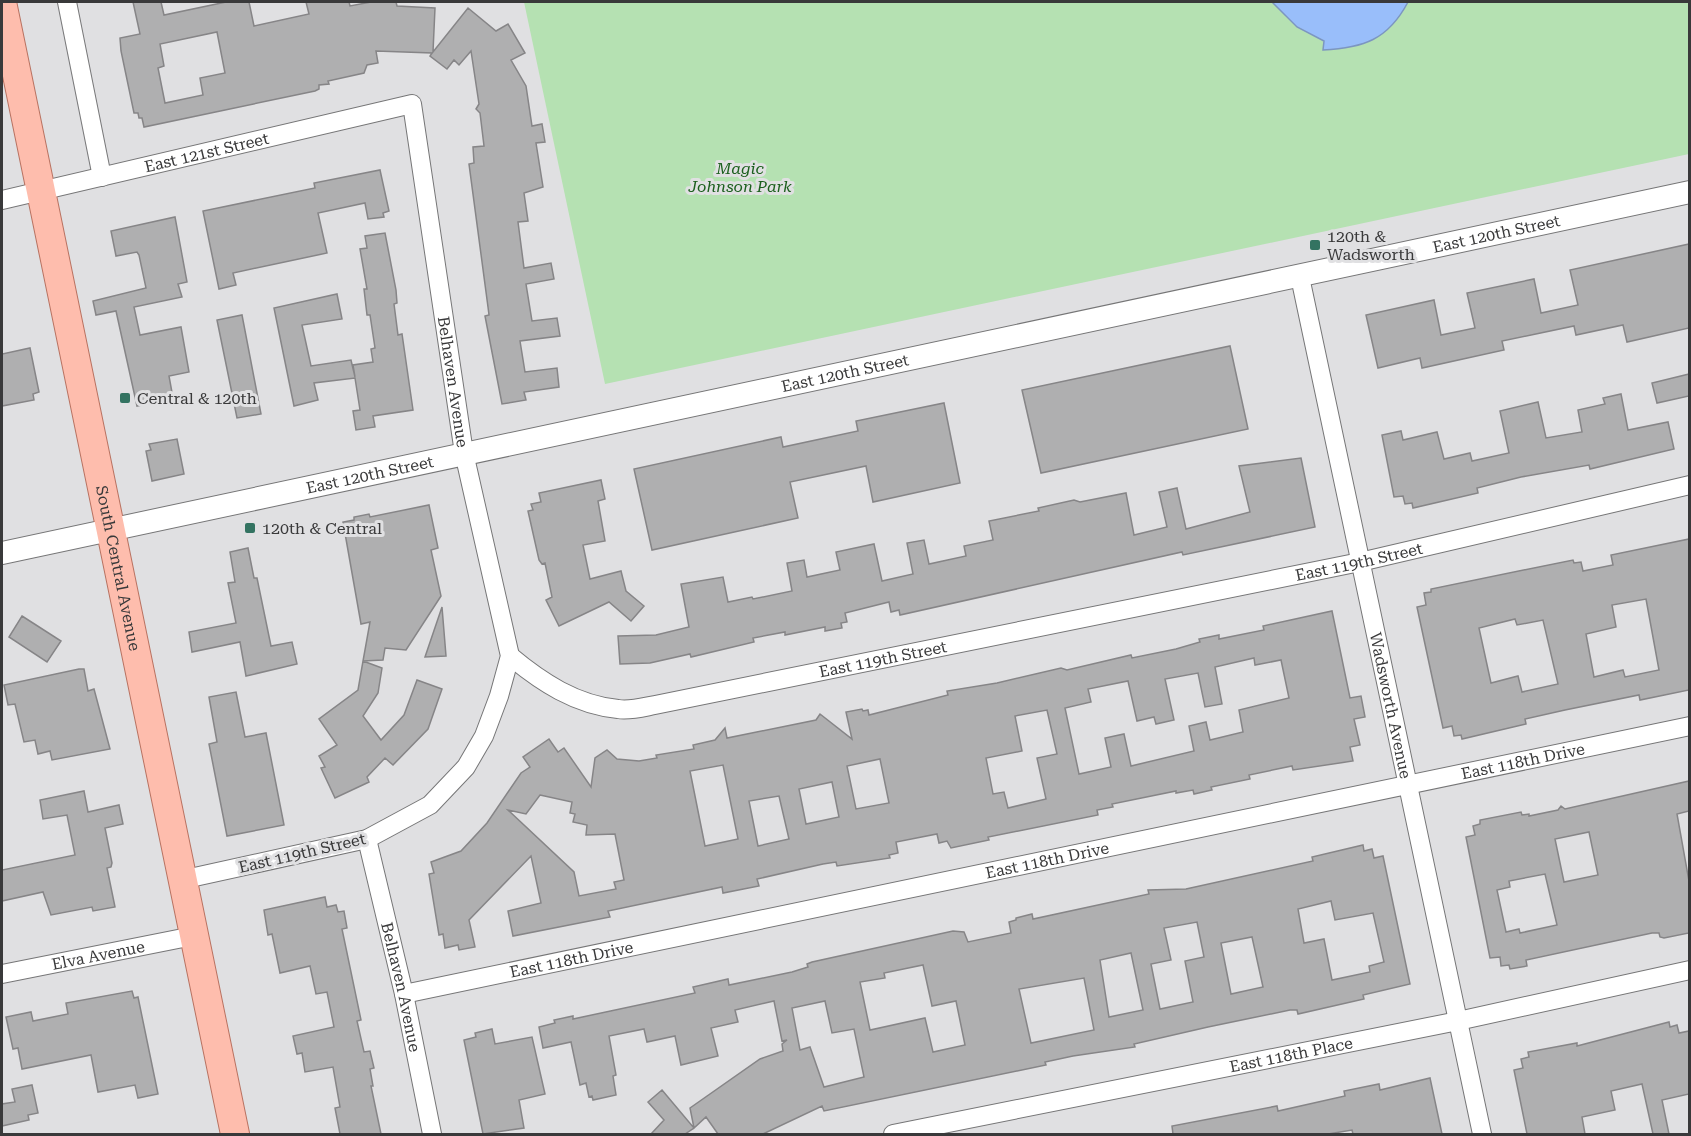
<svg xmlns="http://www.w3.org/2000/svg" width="1691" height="1136" font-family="'Roboto Serif',serif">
	<rect width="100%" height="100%" fill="#e0e0e2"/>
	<path fill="#b5e1b2" d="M524 2H1689V154L605 384Z"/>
	<path fill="#99befa" stroke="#7c96c0" stroke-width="1.5" d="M1272 2H1408C1388 40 1363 48 1323 50L1324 41 1297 27Z"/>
	<path fill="#afafb0" stroke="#868587" stroke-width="1.5" fill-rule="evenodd" d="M133 2H161L164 15 226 2H249L254 26 309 14 306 2H349L350 6 371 2H396L397 6 435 8 433 52 468 8 496 31 508 24 525 53 511 60 526 86 532 126 542 124 545 142 536 143 543 187 524 193 528 221 518 222 524 268 551 263 554 279 526 284 532 321 557 318 560 336 520 341 525 372 557 368 559 387 524 392 526 400 502 404 485 316 489 315 488 307 469 164 474 163 473 147 484 146 480 113 476 109 479 104 471 51 459 65 454 60 447 69 430 56 432 53 376 51 378 63 367 65 364 73 328 81 329 84 319 85V89L315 91 144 127 142 118H139L138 113H134L121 51 120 38 140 34ZM217 32 225 73 200 78 203 95 165 103 158 68 164 66 160 44Z
		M380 170 389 211 383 213 384 217 368 219 365 203 318 213 327 253 233 273 236 285 219 289 203 211 315 188 314 183Z
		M175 217 187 282 178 284 182 297 134 307 140 335 181 327 189 372 169 376 173 398 137 406 116 311 96 315 93 301 146 288 139 255 137 252 116 256 111 231Z
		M385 233 396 290 397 303 394 304 398 335 402 334 413 410 373 416 375 427 356 430 353 411 360 410 355 378 314 383 318 400 294 406 274 308 337 294 342 319 302 325 311 366 351 360 355 377 353 365 373 362 371 349 375 348 370 315H367L364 289H367L360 249 367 248 365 236Z
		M1689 244V328L1627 342 1623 325 1576 335 1574 326 1502 341 1504 350 1422 368 1420 358 1378 368 1366 315 1434 300 1441 335 1475 328 1467 293 1534 279 1541 313 1578 305 1570 270Z
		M242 315 261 414 237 418 217 320Z
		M1230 346 1248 429 1041 473 1022 390Z
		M30 348 39 392 33 394 34 400 2 406V354Z
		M1689 374V396L1657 403 1652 383Z
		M1621 394 1628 430 1668 422 1674 449 1590 469 1589 465 1521 477 1477 488 1478 493 1413 508 1412 503 1405 504 1403 496 1394 497 1382 435 1401 431 1403 440 1437 432 1444 459 1470 453 1472 461 1509 453 1500 411 1538 402 1546 438 1582 432 1578 410 1605 404 1603 398Z
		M944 403 960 483 873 502 866 466 790 482 798 518 652 550 634 469 781 437 783 447 858 431 856 421Z
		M177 439 184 474 152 481 146 451 151 450 149 444Z
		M1301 458 1315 527 1183 555 1182 552 900 615 899 610 891 612 889 602 845 613 847 622 841 623 842 628 825 631V627L785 635V632L753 638 754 642 691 657 690 654 650 663 620 664 618 636 656 635 689 627 681 584 723 577 728 602 752 597 753 599 792 591 787 563 804 560 807 577 840 570 836 552 874 544 882 581 913 574 907 543 924 540 929 564 966 556 964 546 993 540 989 521 1039 511 1038 508 1074 500 1080 502 1126 493 1134 535 1167 527 1159 492 1177 488 1186 529 1250 512 1239 466Z
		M601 480 605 499 598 501 605 541 583 545 590 579 621 571 626 591 644 606 631 621 609 602 559 626 546 600 552 597 545 563 542 564 539 560 528 511 533 510 531 504 541 502 539 493Z
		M429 505 438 548 431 550 441 596 406 650 385 648 383 660 363 661 370 622 361 624 343 522 354 520V517L369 514 370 517Z
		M1689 539V690L1640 700 1639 695 1565 710 1525 719 1526 724 1462 739 1461 735 1454 736 1452 726 1443 728 1417 607 1426 605 1424 593 1431 592V589L1573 560 1574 563 1581 562 1583 571 1613 565 1611 555ZM1646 599 1659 670 1625 677 1623 670 1594 677 1586 634 1616 627 1612 605ZM1515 619 1517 625 1543 620 1558 684 1522 692 1518 676 1491 683 1479 628Z
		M248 548 254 578H257L271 646 292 642 297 664 246 676 240 642 192 652 189 632 236 623 228 583 235 582 230 552Z
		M442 607 446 656 425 657Z
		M1332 611 1350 698 1361 696 1365 717 1354 719 1360 745 1350 747 1353 761 1293 770 1292 766 1249 775 1250 779 1211 787 1212 790 1194 794 1193 790 1176 793V791L1112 804 1113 807 1097 810 1098 815 988 837 989 840 951 848 947 841 939 843 937 834 896 842 898 853 889 855 890 858 837 866 836 862 823 864 757 879 759 886 723 893 722 887 608 911 610 917 513 936 508 911 541 903 531 856 469 920 475 947 459 950 458 945 445 948 443 934 439 935 429 874 434 873 431 862 461 851 487 823 521 773 530 767 523 757 549 739 558 752 564 748 591 787 595 758 607 750 617 759 639 761 657 758 656 755 694 749 693 745 715 740 725 728 727 738 816 720 820 714 852 739 846 712 862 709 863 711 868 710 869 715 948 695 947 691 997 683 1061 668 1067 670 1131 655 1132 658 1176 649 1200 642 1199 639 1219 635V639L1264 630 1263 626ZM1254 658 1255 665 1281 660 1289 698 1239 710 1243 732 1210 740 1206 722 1189 726 1194 751 1131 766 1124 734 1105 738 1111 767 1079 774 1065 708 1091 702 1088 689 1128 681 1137 721 1154 717 1156 724 1174 720 1165 679 1198 673 1205 707 1222 704 1215 667ZM1047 710 1057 754 1037 758 1046 799 1008 808 1004 792 993 794 986 758 1022 751 1015 716ZM880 759 889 803 856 809 847 766ZM723 765 738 839 705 846 690 771ZM832 782 839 817 806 824 799 789ZM540 795 572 802 570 813 575 814 573 822 587 825 586 835 615 834 624 880 614 882 616 889 579 896 574 872 508 810 526 814ZM779 796 789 839 758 846 749 801Z
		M22 616 61 641 47 662 9 637Z
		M363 661 382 668 378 693 363 716 381 740 404 715 417 680 442 689 428 729 393 765 385 758 367 777 369 782 335 798 321 768 325 767 319 756 337 745 319 719 358 690Z
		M79 669H84L88 691 94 689 110 749 52 760 50 751 38 754 35 740 24 742 15 704 8 705 4 685Z
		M236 692 245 737 266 733 284 825 227 836 209 744 217 742 209 697Z
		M1689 781V811L1677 814 1689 881V933L1664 938 1660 937 1659 933H1652L1526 960 1527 966 1510 969 1509 965 1501 966 1500 957 1490 958 1466 837 1475 835 1473 826 1480 824V820L1521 812 1522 815 1529 814V816L1558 810 1561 806 1565 809ZM1589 832 1598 875 1564 882 1555 839ZM1545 874 1557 925 1520 933 1519 929 1506 932 1497 890 1510 887 1509 881Z
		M84 791 88 812 119 805 123 824 105 828 112 863 111 867 107 868 115 907 93 911 92 907 51 915 43 892 2 901V870L75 855 67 815 43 819 40 800Z
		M1363 845 1364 851 1372 849 1374 858 1383 856 1410 984 1363 995 1364 999 1298 1014 1297 1010H1290L1208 1027 1134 1044 1135 1047 1073 1056 1045 1062 1046 1065 824 1111 822 1106 763 1134H718L706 1117 694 1128 690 1108 760 1059 783 1051 782 1044 787 1040 782 1041 774 1001 735 1010 738 1022 711 1028 718 1056 681 1065 675 1036 647 1042 644 1029 609 1036 616 1075 613 1076 616 1095 593 1100 592 1096 589 1097 586 1083 580 1085 571 1042 543 1048 539 1027 555 1023 554 1020 573 1016V1019L695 993 693 987 728 979 729 985 792 972 808 967 807 964 812 962 953 931 964 932 968 942 1011 933 1009 922 1016 920V918L1032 914 1033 919 1149 894 1148 890 1186 889 1313 861 1312 857ZM1331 901 1335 920 1373 913 1384 962 1369 966 1370 972 1332 980 1324 939 1304 943 1298 909ZM1197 922 1204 957 1185 961 1193 1002 1160 1009 1151 964 1171 960 1164 928ZM1252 937 1263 987 1231 994 1221 943ZM1131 953 1143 1010 1109 1017 1100 960ZM923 965 932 1006 956 1001 965 1045 933 1052 925 1018 870 1030 860 982 885 978 884 973ZM1084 978 1094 1030 1031 1043 1019 989ZM825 1001 832 1033 854 1029 864 1077 824 1087 810 1047 800 1050 792 1008Z
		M325 897 327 907 336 905 338 912 344 911 347 928 342 929 361 1020 357 1021 364 1052 370 1051 374 1068 370 1069 373 1086H371L381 1134H340L335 1108 340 1107 333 1067 305 1072 302 1053 297 1054 293 1036 334 1027 327 992 316 994 310 966 280 973 272 934 268 935 264 910Z
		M132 991 134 998 138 997 158 1094 138 1098 135 1085 98 1092 91 1055 22 1069 18 1048 13 1049 6 1017 31 1012 33 1021 68 1014 66 1003Z
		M1669 1022 1670 1027 1677 1025 1679 1033 1689 1031V1094L1662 1100 1669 1134H1653L1642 1084 1611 1091 1615 1110 1582 1117 1585 1134H1527L1514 1070 1523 1068 1521 1059 1529 1057 1528 1052 1577 1043V1046Z
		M492 1029 495 1044 532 1037 545 1094 519 1100 524 1128 483 1134 464 1040 476 1037 475 1033Z
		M1430 1078 1442 1134H1353L1352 1130 1328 1134H1173L1172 1126 1277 1106 1278 1111 1345 1096 1344 1091 1379 1084 1380 1090Z
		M32 1085 38 1113 28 1115 29 1120 2 1126V1104L15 1102 12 1089Z
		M662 1090 694 1128 685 1134H651L664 1120 648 1102Z"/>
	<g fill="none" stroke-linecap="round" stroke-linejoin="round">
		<defs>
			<g id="minor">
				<path d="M67 2 102 177"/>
				<path id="s1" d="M2 200 412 104 464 453 510 656 499 696 484 736 466 767 430 805 367 839 181 880"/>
				<path id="s2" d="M1300 277 1482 1134"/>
				<path id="s3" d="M510 656C541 682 576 705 618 709 630 711 644 707 655 705L1360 562 1690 485"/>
				<path id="s4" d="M367 839 404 994 432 1134"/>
				<path id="s5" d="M2 974 193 936"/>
				<path id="s6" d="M404 994 1690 726"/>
				<path id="s7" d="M893 1134 1458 1021 1690 970"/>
			</g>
			<g id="tertiary">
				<path id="s8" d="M2 553 1690 192"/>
			</g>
			<g id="primary">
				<path id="s9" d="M2 2 235 1134"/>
			</g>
		</defs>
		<use href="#minor" stroke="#767677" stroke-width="20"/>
		<use href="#tertiary" stroke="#767677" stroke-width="24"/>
		<use href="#primary" stroke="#b87261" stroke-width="30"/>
		<use href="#minor" stroke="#fff" stroke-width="18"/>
		<use href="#tertiary" stroke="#fff" stroke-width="22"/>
		<use href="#primary" stroke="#febdad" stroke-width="28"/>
	</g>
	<g fill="#337361" stroke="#e0e0e2" stroke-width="2">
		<rect x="1309" y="239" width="12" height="12" rx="3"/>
		<rect x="119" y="392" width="12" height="12" rx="3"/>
		<rect x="244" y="522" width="12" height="12" rx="3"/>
	</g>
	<g text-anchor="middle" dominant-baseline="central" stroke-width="6" stroke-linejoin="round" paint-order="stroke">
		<g font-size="16" fill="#39393a" stroke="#e0e0e2">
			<text stroke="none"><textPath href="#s1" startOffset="210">East 121st Street</textPath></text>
			<text stroke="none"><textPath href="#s8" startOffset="1528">East 120th Street</textPath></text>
			<text stroke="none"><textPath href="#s8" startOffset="862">East 120th Street</textPath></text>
			<text stroke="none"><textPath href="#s1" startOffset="702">Belhaven Avenue</textPath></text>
			<text stroke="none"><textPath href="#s8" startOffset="376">East 120th Street</textPath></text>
			<text stroke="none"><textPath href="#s3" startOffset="878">East 119th Street</textPath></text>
			<text stroke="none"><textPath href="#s9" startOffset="578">South Central Avenue</textPath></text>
			<text stroke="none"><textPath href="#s3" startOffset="392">East 119th Street</textPath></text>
			<text stroke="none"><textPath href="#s2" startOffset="438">Wadsworth Avenue</textPath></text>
			<text stroke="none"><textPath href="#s6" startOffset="1143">East 118th Drive</textPath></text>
			<text transform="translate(302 853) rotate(-13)">East 119th Street</text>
			<text stroke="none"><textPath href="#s6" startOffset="657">East 118th Drive</textPath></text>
			<text stroke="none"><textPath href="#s5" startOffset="98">Elva Avenue</textPath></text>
			<text stroke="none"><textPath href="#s6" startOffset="171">East 118th Drive</textPath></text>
			<text stroke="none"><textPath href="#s4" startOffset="152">Belhaven Avenue</textPath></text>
			<text stroke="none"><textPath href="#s7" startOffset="406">East 118th Place</textPath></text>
		</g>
		<g font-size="16" font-style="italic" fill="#1c601e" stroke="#e0e0e2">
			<text x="740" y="168">Magic<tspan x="740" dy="18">Johnson Park</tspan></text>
		</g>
		<g font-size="16" fill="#39393a" stroke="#e0e0e2" text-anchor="start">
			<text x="1327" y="236">120th &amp;<tspan x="1327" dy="18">Wadsworth</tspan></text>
			<text x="137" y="398">Central &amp; 120th</text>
			<text x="262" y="528">120th &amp; Central</text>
		</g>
	</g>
	<rect width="1691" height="1136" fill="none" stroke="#39393a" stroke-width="6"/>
</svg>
